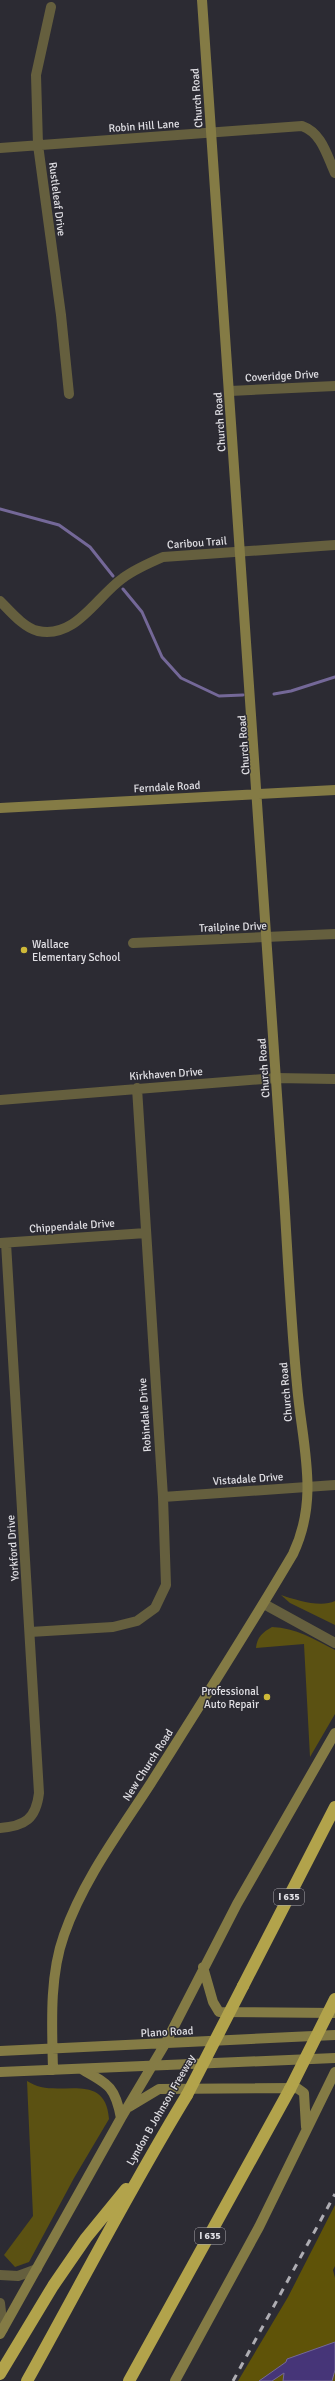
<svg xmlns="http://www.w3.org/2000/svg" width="335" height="2381" font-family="Signika,sans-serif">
	<rect width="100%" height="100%" fill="#2c2b33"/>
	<path fill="#5b5112" d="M281 1595C296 1600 321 1608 335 1601V1625L290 1603Z
		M272 1627C296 1628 314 1639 335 1650V1714L310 1757 304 1644 256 1648C257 1637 263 1632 272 1627Z
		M27 2081C31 2083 36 2086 41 2087 68 2093 106 2075 109 2119L74 2178 29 2262 15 2267 4 2255 33 2216Z"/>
	<path fill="#5f5308" d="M335 2205V2266L333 2270 335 2278V2381H238L288 2297Z"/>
	<path fill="#463578" stroke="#746898" d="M335 2342V2370L332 2381H283L284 2373 272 2381H259L286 2362 287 2359Z"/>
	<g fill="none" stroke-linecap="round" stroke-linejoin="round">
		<path stroke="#746898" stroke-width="3" d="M0 509 59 525 90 547 113 576
			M123 589 142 612 162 657 181 678 219 696 243 695
			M274 694 291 691 335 677"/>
		<path stroke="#655f3e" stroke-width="10" d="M51 7 36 75 38 145 61 315 69 394
			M0 148 302 126C322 133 327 156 335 173
			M230 391 335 386
			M0 601C10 611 24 628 38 631 76 639 96 597 123 578 135 569 149 563 163 557L335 545
			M133 943 335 934
			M0 1100 276 1078 335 1079
			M0 1243 146 1233
			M163 1497 335 1485
			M264 1604 335 1643
			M30 1632 113 1627 137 1621 155 1608 166 1585 163 1497 137 1088
			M0 1828C25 1826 36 1819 39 1793L6 1243
			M0 2275 18 2276 37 2269
			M0 2303 3 2329"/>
		<path stroke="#847b45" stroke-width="10" d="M0 808 335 790
			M203 1967 213 2002 219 2012 335 2013
			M0 2051 335 2035
			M81 2069C108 2084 115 2086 121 2118
			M53 2070C52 2026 49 1977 64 1935 83 1880 120 1831 151 1783 199 1707 247 1632 293 1554 320 1497 302 1445 297 1385 291 1323 288 1260 284 1197 258 798 231 399 202 0
			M0 2072 335 2058
			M129 2107 159 2089 297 2088 304 2093 306 2127
			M0 2334 121 2118 165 2044 237 1904 335 1733
			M175 2381 259 2227 335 2072"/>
		<path stroke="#b2a34b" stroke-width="12" d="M243 1986 335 1807
			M0 2374 53 2286 86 2238 126 2189
			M27 2381C80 2286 130 2188 187 2095
			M129 2381 290 2089"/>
		<path stroke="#aeadb3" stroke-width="3" stroke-dasharray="7 7" stroke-linecap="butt" d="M233 2381 335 2194"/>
		<path stroke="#b2a34b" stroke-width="12" d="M290 2089 335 1999
			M187 2095 243 1986"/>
	</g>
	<g fill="#ceb938" stroke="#2c2b33" stroke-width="1.5">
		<circle cx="24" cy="950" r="4"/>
		<circle cx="267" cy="1697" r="4"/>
	</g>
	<g text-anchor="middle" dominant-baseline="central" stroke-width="3" stroke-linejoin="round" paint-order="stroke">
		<g fill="#2c2b33" stroke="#aaa9af" stroke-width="1">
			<rect x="274" y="1889" width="30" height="16" rx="3"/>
			<rect x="195" y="2228" width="30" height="16" rx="3"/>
		</g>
		<g font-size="10" font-weight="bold" fill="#e0dfe4">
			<text x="289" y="1897">I 635</text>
			<text x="210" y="2236">I 635</text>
		</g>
		<g font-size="11" fill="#e0dfe4" stroke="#2c2b33">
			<text transform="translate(197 98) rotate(-94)">Church Road</text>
			<text transform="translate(144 126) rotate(-4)">Robin Hill Lane</text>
			<text transform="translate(57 199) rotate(83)">Rustleleaf Drive</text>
			<text transform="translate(282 376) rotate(-3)">Coveridge Drive</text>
			<text transform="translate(220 422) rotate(-94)">Church Road</text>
			<text transform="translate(197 543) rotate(-4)">Caribou Trail</text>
			<text transform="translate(244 745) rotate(-94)">Church Road</text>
			<text transform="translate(167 787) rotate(-3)">Ferndale Road</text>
			<text transform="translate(233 927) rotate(-2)">Trailpine Drive</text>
			<text transform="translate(264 1068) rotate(-94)">Church Road</text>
			<text transform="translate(166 1074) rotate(-4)">Kirkhaven Drive</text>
			<text transform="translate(72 1226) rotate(-4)">Chippendale Drive</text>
			<text transform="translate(286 1392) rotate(-95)">Church Road</text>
			<text transform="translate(145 1415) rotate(-94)">Robindale Drive</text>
			<text transform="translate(248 1479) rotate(-4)">Vistadale Drive</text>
			<text transform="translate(13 1548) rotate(-94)">Yorkford Drive</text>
			<text transform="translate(148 1765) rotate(-57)">New Church Road</text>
			<text transform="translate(167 2032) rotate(-3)">Plano Road</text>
			<text transform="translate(161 2110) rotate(-60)">Lyndon B Johnson Freeway</text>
		</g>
		<g font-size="11" fill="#e0dfe4" stroke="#2c2b33" text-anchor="start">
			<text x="32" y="944">Wallace<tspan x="32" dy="13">Elementary School</tspan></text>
			<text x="259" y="1691" text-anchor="end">Professional<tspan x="259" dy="13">Auto Repair</tspan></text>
		</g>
	</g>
</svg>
